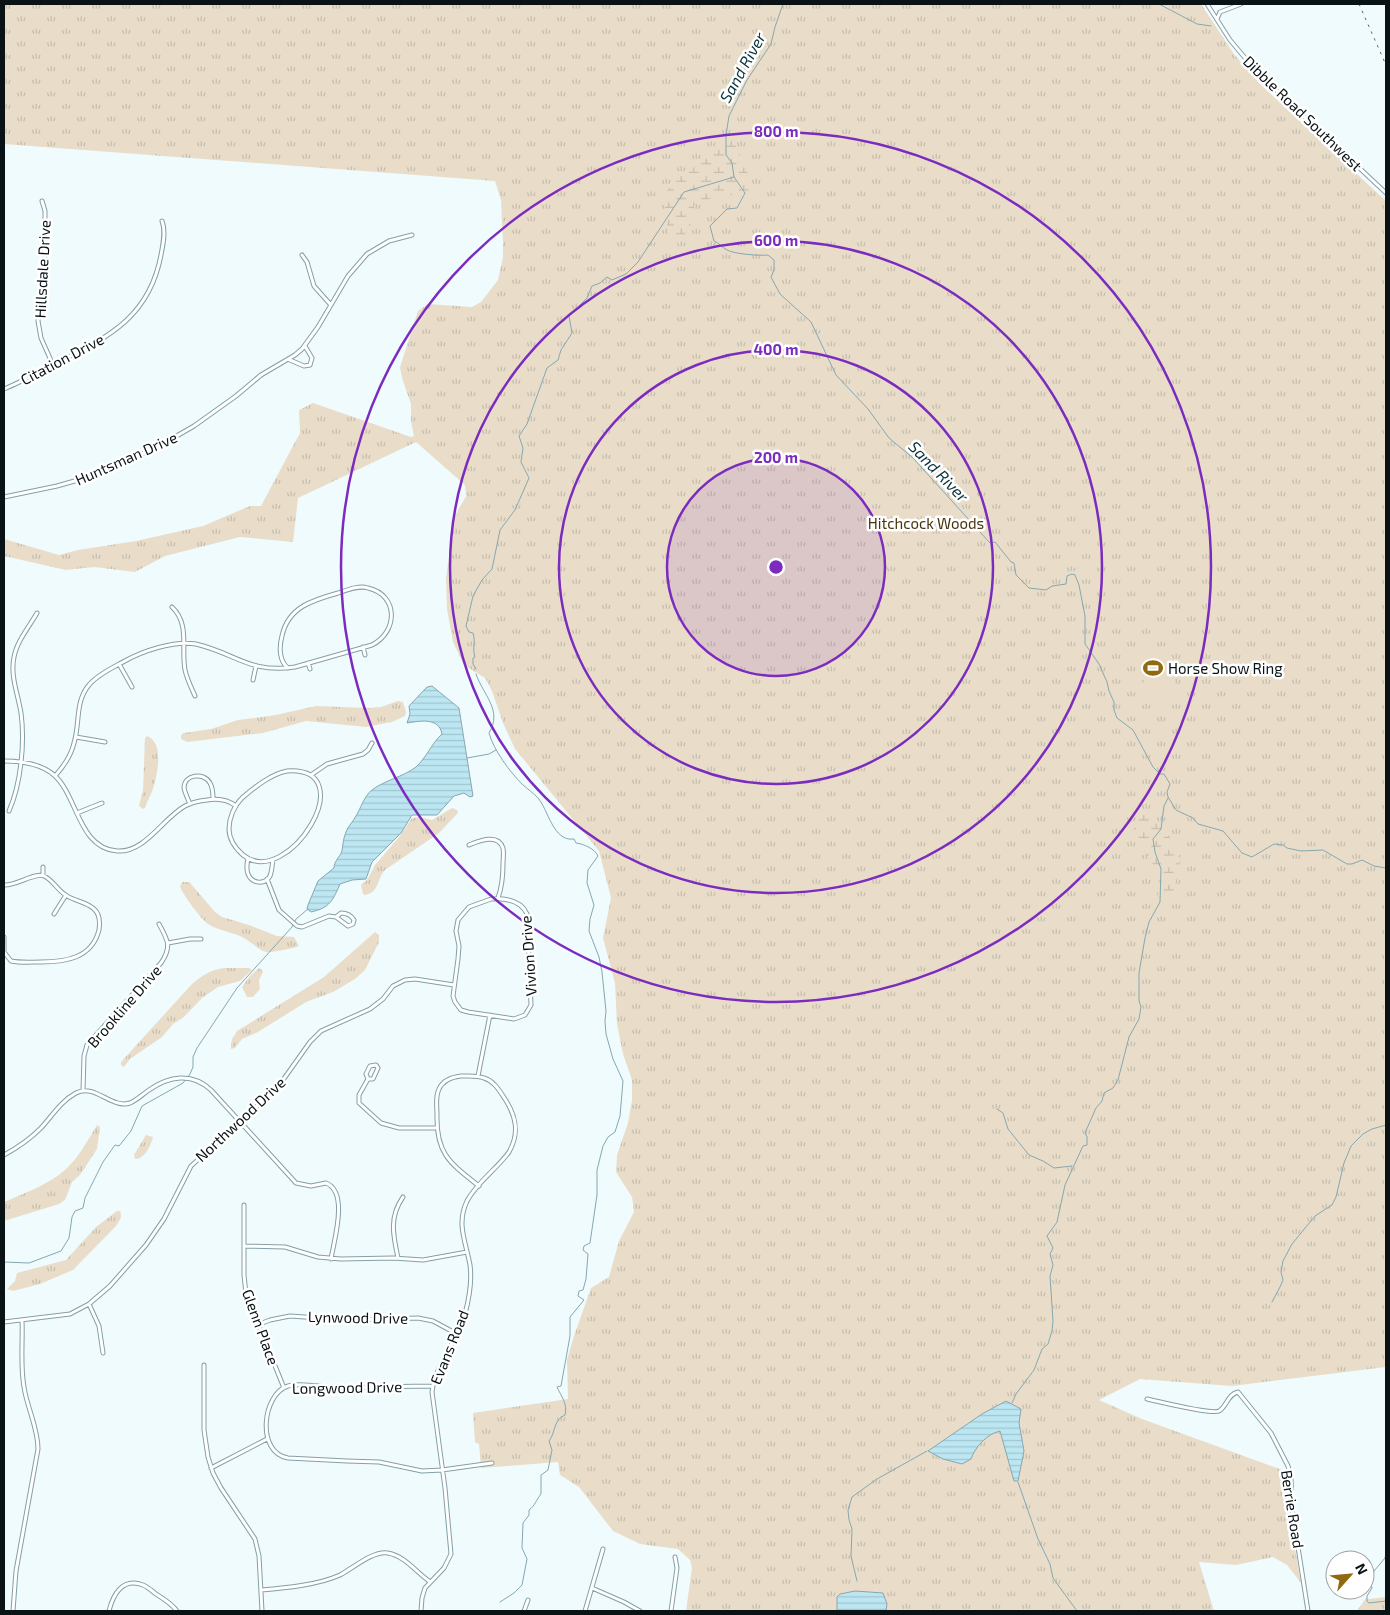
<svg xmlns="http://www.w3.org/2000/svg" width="1390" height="1615" font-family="'Exo 2',sans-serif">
	<defs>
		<pattern id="grass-tufts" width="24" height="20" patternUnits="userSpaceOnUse" patternTransform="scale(1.25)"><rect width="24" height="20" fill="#e9ddca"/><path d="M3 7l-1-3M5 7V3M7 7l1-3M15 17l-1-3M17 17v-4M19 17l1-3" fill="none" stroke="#c6bdad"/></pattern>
		<pattern id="wetland-marsh" width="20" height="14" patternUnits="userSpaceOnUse" patternTransform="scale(1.25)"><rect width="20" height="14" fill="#e9ddca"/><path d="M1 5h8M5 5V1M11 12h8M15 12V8" fill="none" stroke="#c6bdad"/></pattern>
		<pattern id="water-rules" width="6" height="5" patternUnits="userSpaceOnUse" patternTransform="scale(1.25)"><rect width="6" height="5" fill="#bce7f2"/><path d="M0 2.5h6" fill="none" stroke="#a0c5cf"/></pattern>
	</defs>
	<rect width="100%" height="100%" fill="#f0fbfe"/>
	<path fill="url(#grass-tufts)" d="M4 4H1201L1234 54 1258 82 1386 201V1367L1232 1386 1140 1379 1099 1400 1142 1419 1285 1471 1291 1526 1301 1583 1287 1565 1273 1557 1236 1565 1199 1562 1214 1611H686L692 1568 690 1560 678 1549 640 1544 613 1531 579 1487 560 1475 558 1462 481 1468 479 1444 475 1442 473 1413 568 1399 567 1360 573 1339 591 1288 609 1277 619 1241 634 1212 632 1197 616 1172 617 1155 628 1123 632 1100V1080L623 1054 617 1024 615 983 603 938 611 898 599 851 515 749 503 723 492 691 485 678 464 665 453 642 447 609 446 578 455 516 466 496 465 485 416 442 298 498 293 542 240 537 165 556 135 572 94 567 66 570 4 556V539L59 555 78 550 136 541 203 526 250 506H261L300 433 299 410 313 403 411 437 414 436 411 422V404L402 378 400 367 418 311 428 304 472 307 481 302 498 280 503 257V244L501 200 495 181 4 144Z
		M398 701 403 702 406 712 405 716 392 722 366 727 306 721 263 733 187 742 181 739V735L184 733 211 729 238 720 276 715 316 706 368 708 381 707Z
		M147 736C165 743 157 775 153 789 151 795 147 801 145 808L143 809 139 806 143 790 145 738Z
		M452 808 457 810 458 813 439 833 385 870C377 878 380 892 365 895L363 894 361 885 367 880 375 865 399 837 412 818 419 817 432 820Z
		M182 882H188L191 884 215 912 222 917 249 925 277 936 294 937 299 946C296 948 269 953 266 952 259 950 256 946 250 942 238 932 220 932 208 924 200 918 184 896 180 887Z
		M375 932 379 935V942L365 970 355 979 333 992 306 1002 258 1032 242 1039 235 1048 231 1049 232 1039 237 1031 324 977Z
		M224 968H249L252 970 240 981 218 987 202 998 184 1017 173 1024 162 1037 130 1059 124 1067 121 1065V1062L192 984C203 975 210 970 224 968Z
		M259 968 261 969 263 972 259 980 260 989 253 997H247L242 987 250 976Z
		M97 1125 100 1127 97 1149 80 1175 72 1182 65 1200 59 1204 4 1221V1202C25 1193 48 1185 66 1169 79 1157 88 1140 97 1125Z
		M146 1135 153 1137C151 1145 145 1159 135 1159L134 1155Z
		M117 1211H120C123 1217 119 1221 116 1226L73 1270 40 1284 13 1291 7 1289 15 1281 17 1273 66 1260 96 1227Z
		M1386 1597V1611H1357L1366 1598 1369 1599Z"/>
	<path fill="url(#wetland-marsh)" d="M732 136 752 183 746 197C722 193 716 196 694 205L693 221 679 244 669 237 663 195 692 163 716 150Z
		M1141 813 1159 823 1171 839 1181 861 1171 901 1158 896 1159 873 1146 854 1133 830Z"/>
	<path fill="#e9ddca" d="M1156 643 1180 692 1155 704 1147 687 1145 688 1142 683 1144 682V679L1132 655 1142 650 1141 647 1144 646 1145 648Z"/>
	<path fill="url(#water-rules)" stroke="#86a7b0" d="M432 686 459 708 473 796 470 797 464 793 454 796 437 815H412L401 833 372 862 366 879 352 880 340 884C333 900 330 908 311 912L307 909 308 905 318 881 334 868C334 861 340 857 342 851 343 845 343 839 346 832 348 826 353 822 356 816 361 808 364 796 372 790 385 780 403 777 416 767 427 757 431 744 442 734 439 717 420 721 407 723L410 714 409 706 427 687Z
		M1006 1401 1021 1409 1019 1423 1024 1451 1018 1481H1014L1000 1431C987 1434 975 1447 971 1459L962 1464 943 1459 928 1451 982 1414Z
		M855 1591 883 1593 887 1604 886 1611H837V1597L840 1594Z"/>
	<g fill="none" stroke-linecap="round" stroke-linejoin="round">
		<path stroke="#86a7b0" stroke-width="1" d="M783 4 775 27 771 44 747 80 729 116 726 135V155L732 163 734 177 745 193 737 208 727 209 710 226 714 241C719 243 723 248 727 250 734 254 760 256 768 255L774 260V270L771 277 780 294 811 322 836 375 868 409 889 438 913 458 990 543 995 542 1011 562 1014 563 1016 575 1029 588 1046 590 1052 586 1066 584 1067 576 1072 574 1075 575 1079 585 1085 616V644L1099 664 1107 682 1109 691 1114 702V710L1117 718 1133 730 1153 767 1160 774H1164L1170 784 1167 792 1168 797 1176 810 1193 818 1198 824 1223 831 1242 853 1252 857 1274 844 1283 845 1287 848 1301 851 1323 850 1347 864H1352L1362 860 1374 866 1386 868
			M1159 4 1197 24 1211 26
			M476 669 473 664V658L475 657C472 648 476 642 473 633L469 632 466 626 473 596 482 580 492 569 500 530 515 510 529 478 521 462 523 448 519 436 527 424 547 368 558 360 561 350 572 333 569 316 587 298 592 286 600 283 607 277 612 280 626 274 638 262 684 192 734 177
			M476 674C483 695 503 710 489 733 494 751 510 772 523 785 528 789 533 793 538 798 548 809 553 842 574 839L576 843C584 844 595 849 598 856L588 870 587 883 594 905 590 919 589 931 599 957 602 972 606 1011 605 1021 606 1034 613 1059 623 1081 620 1116 615 1132 608 1137 603 1146 597 1170V1195L590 1243 584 1246 583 1250 588 1254 586 1279 583 1290 579 1291 578 1296 584 1300 570 1317V1336L561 1386 557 1387C561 1396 568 1404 565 1415 553 1420 556 1432 549 1441L552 1450 548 1470 541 1475V1494C536 1500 535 1506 529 1510V1515L523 1523 522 1548 527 1559 522 1585 514 1593 500 1602
			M467 758 489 754 496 750
			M997 1109 1003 1113 1008 1129 1029 1155 1043 1161 1054 1168 1072 1166
			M4 1262 29 1263 61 1251 69 1238 72 1217 75 1211 83 1208 85 1198 103 1162 115 1145 119 1146 131 1131 142 1106 183 1083 190 1074 193 1067V1057L197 1048 237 988 292 927 296 919 308 909
			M1272 1302 1280 1287 1283 1280 1281 1272 1283 1261 1292 1244 1315 1216 1332 1205 1336 1197 1344 1163 1351 1146 1363 1134 1372 1129 1386 1125
			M1012 1403 1016 1394 1034 1370 1042 1349 1048 1344 1052 1331 1053 1321 1050 1276 1053 1265 1050 1254 1053 1248 1047 1236 1057 1222 1065 1185 1083 1146 1087 1145V1137L1085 1133 1096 1108 1102 1101 1104 1093 1113 1088 1118 1080 1129 1037 1139 1019 1141 1007 1139 1001V973L1145 938 1149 922 1160 902 1161 869 1155 852 1153 839 1161 829 1164 806 1168 798
			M1018 1482 1038 1539 1050 1564 1053 1578 1077 1611
			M1386 1553 1385 1558 1369 1577 1372 1588 1367 1596V1601L1369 1603 1386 1601
			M857 1581 851 1556 852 1529 849 1520 848 1510 852 1497 877 1479 927 1451"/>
		<defs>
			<path id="minor" d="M1207 4 1230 40 1256 71 1386 193
				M1217 19 1220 12 1241 4
				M42 201 45 211V265L38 321 41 338 53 365
				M302 255 307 262 314 286 330 304
				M290 360 304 366 310 365 312 358 305 346
				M4 389C24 381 42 370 62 360 112 336 150 314 161 255 163 245 166 231 162 221
				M4 497 57 486 78 480 154 449 194 426 236 396 261 375 295 355 302 349 318 327 348 276 367 254 389 241 412 235
				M172 607C190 624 181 648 185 670 187 679 191 687 195 696
				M363 647 365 655
				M308 663 310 669
				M119 664 132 687
				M253 680 256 666
				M76 737 105 742
				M4 761C21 761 40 763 54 775 78 796 78 848 117 851 145 853 163 818 185 806 192 802 199 801 207 800 218 798 227 799 236 806
				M287 771C365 766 288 891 243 855 235 848 229 839 229 829 229 818 234 806 242 798 255 787 271 774 287 771Z
				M311 775 327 764 363 754 368 750 372 743
				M55 776C64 766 71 756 74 743 80 724 75 701 89 685 97 675 112 668 123 662 142 651 175 640 196 644 235 653 250 674 295 667L372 645C398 632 399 595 368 588 359 585 347 590 338 593 313 600 288 607 282 636 279 647 279 661 288 668
				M190 804C188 799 185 793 184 788 184 774 204 772 210 783 213 788 213 794 213 799
				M9 811C21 784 25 742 21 713 18 694 10 676 14 657 17 641 29 627 37 613
				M77 813 102 803
				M469 845C479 841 498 833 503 848 504 853 503 859 503 864 503 876 502 887 498 898
				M248 858C247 863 246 869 248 874 252 884 265 885 270 876 272 871 272 865 273 860
				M43 875V867
				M267 879 279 910 297 926 302 927 329 916 336 917
				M4 885C15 886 36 872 44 876 53 880 58 891 67 896 75 901 87 902 94 909 100 914 100 923 99 930 92 958 66 962 41 962 31 962 21 963 11 961L4 952V937
				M491 899C506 898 521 900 527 914L531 1005 525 1015 514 1019 468 1012 461 1010 455 1002 453 996 458 959 459 946 456 931 458 920 469 907Z
				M341 913C347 913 351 915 354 920L353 924 348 926 336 917Z
				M54 914 66 895
				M168 943 190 939H201
				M478 1076 490 1015
				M368 1079 366 1074 370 1066 376 1065 378 1068 373 1079H368L359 1095V1103L381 1123 399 1128H436
				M83 1091 84 1056 87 1045 161 963C172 947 168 940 159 924
				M4 1155C17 1148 30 1139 41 1128 52 1116 61 1101 76 1093 95 1083 111 1109 130 1103 137 1100 143 1094 149 1090 169 1076 192 1072 211 1090L296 1183 311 1186 326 1183C349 1192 334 1240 331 1259
				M244 1205V1275L246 1294 284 1388
				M244 1246 285 1247 318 1257 341 1259 393 1258 423 1260 467 1252
				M398 1258C393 1235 389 1217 403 1197
				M89 1304 99 1326 103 1353
				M4 1322 70 1314 89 1304 110 1286 146 1245 164 1219 191 1166 278 1087 310 1042 321 1031 370 1009 383 999 393 986 405 980 415 979 454 985
				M257 1325 270 1320 290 1316 348 1320 418 1318 433 1321 457 1334
				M204 1365V1430L208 1457 213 1473 221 1488 255 1539 259 1556 262 1611
				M433 1386C402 1386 372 1388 341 1388 327 1388 300 1382 288 1386 262 1394 256 1453 288 1458L347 1461 379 1462 422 1471 442 1470 492 1463
				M1147 1399C1157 1401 1212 1415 1219 1411 1227 1406 1228 1394 1238 1392L1271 1433 1288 1466 1291 1477 1292 1509 1308 1611
				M211 1468 267 1439
				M592 1588 624 1602 640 1611
				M261 1590C285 1588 318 1585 340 1575 353 1568 374 1550 388 1553 405 1556 416 1572 429 1581
				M13 1611 16 1571 38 1449C38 1427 27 1408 24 1387 20 1365 23 1342 22 1320
				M109 1611C113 1595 122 1577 143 1585 148 1587 152 1591 156 1594 164 1599 171 1603 177 1611
				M421 1611 422 1598 425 1588 444 1568 451 1554 445 1488 432 1392C435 1364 458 1341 465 1314 469 1299 472 1280 470 1265 466 1242 456 1224 467 1201 477 1182 497 1169 509 1152 520 1133 516 1116 505 1099 499 1090 494 1081 484 1078 477 1075 468 1076 461 1076 452 1077 443 1080 439 1089 435 1097 437 1106 437 1115 436 1154 450 1163 479 1186
				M524 1611 528 1600
				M585 1611 603 1549
				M671 1611 677 1568 675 1557"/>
		</defs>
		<use href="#minor" stroke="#849fa6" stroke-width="5"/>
		<use href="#minor" stroke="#fff" stroke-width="3"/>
		<path stroke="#5b6568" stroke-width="1" stroke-dasharray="2.5 5" stroke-linecap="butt" d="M1359 4 1386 65"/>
	</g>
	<circle cx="776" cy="567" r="109" fill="#7b2cbf" fill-opacity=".12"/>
	<g fill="none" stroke="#7b2cbf" stroke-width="2.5">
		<circle cx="776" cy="567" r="109"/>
		<circle cx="776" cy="567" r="217"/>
		<circle cx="776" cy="567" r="326"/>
		<circle cx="776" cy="567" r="435"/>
	</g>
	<defs>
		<symbol id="stadium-bare" viewBox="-9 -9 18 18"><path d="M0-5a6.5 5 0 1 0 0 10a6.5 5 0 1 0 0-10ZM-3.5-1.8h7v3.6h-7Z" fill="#916911" stroke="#fff" stroke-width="2.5" paint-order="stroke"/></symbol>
	</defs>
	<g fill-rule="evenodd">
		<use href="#stadium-bare" x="1139" y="654" width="28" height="28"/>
	</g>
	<g text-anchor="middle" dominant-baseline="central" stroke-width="5" stroke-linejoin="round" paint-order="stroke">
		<g font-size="15" fill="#091316" stroke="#fff">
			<text transform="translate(1303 113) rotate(44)">Dibble Road Southwest</text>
			<text transform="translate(42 269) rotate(-87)">Hillsdale Drive</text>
			<text transform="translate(62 359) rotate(-28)">Citation Drive</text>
			<text transform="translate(126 458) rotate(-24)">Huntsman Drive</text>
			<text transform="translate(528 956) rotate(-94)">Vivion Drive</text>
			<text transform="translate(124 1006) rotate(-49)">Brookline Drive</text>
			<text transform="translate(240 1119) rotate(-43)">Northwood Drive</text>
			<text transform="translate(358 1317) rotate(1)">Lynwood Drive</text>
			<text transform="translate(261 1327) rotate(70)">Glenn Place</text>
			<text transform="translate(449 1347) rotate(-68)">Evans Road</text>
			<text transform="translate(347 1387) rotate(-1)">Longwood Drive</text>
			<text transform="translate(1293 1509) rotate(81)">Berrie Road</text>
		</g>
		<g font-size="15" fill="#48340b" stroke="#fff">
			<text x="926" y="523">Hitchcock Woods</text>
		</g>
		<g font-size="15" fill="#091316" stroke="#fff" text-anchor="start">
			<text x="1168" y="668">Horse Show Ring</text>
		</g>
		<g font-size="16" font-style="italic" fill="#08323a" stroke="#fff">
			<text transform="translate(742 67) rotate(-61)">Sand River</text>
			<text transform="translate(939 471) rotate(46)">Sand River</text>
		</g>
	</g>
	<circle cx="776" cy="567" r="8" fill="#7b2cbf" stroke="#fff" stroke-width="2.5"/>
	<g font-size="15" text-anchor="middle" font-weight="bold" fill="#7b2cbf" stroke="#fff" stroke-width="5" stroke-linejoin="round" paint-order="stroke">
		<text x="776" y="137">800 m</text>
		<text x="776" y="246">600 m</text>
		<text x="776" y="355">400 m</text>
		<text x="776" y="463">200 m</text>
	</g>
	<rect width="1390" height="1615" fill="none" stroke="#091316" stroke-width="10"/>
	<g transform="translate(1350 1575) rotate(63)"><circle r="24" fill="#ffffff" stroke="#9da1a2"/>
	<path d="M0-4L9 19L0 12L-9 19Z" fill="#916911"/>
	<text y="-8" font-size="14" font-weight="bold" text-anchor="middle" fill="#091316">N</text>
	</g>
</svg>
